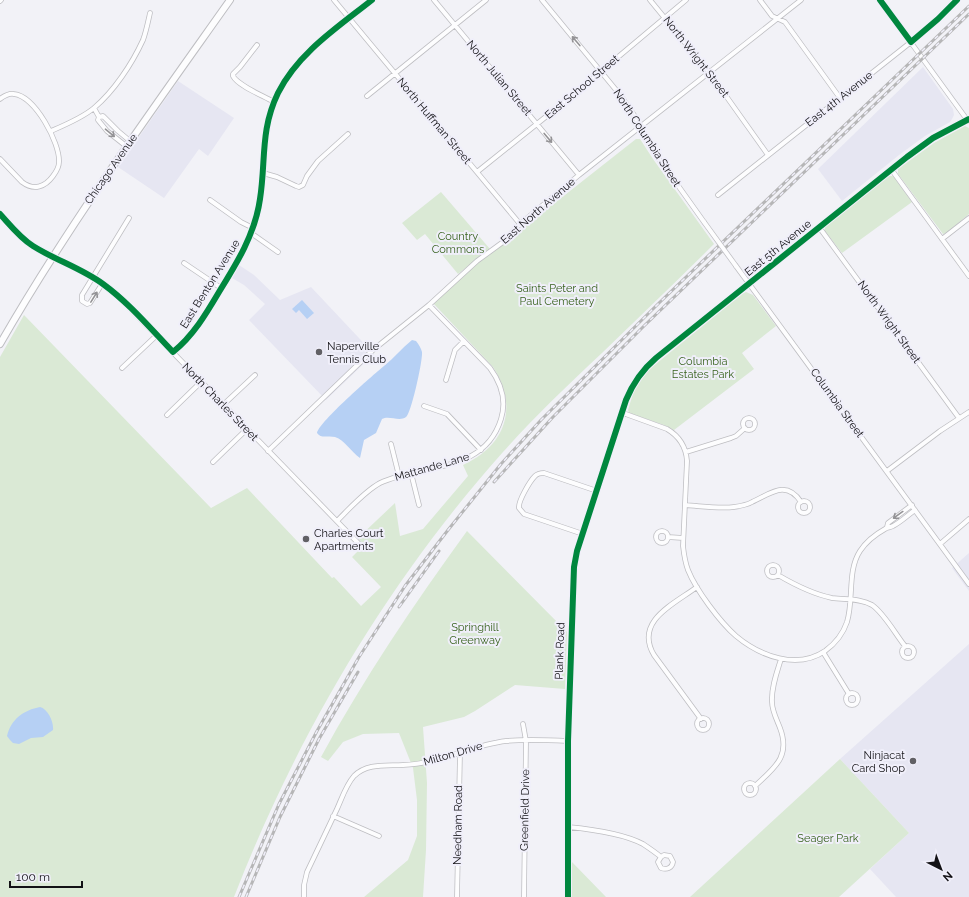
<svg xmlns="http://www.w3.org/2000/svg" width="969" height="897" font-family="Raleway,sans-serif">
	<rect width="100%" height="100%" fill="#f2f2f7"/>
	<path fill="#e6e6f2" d="M923 67 953 109 954 115 952 119 950 122 925 136 899 155 842 201 818 169Z
		M178 81 234 118 208 156 199 149 164 198 118 167Z
		M239 265 254 275 280 300 311 287 374 354 326 400 249 320 265 304 244 285 232 278Z
		M969 553V591L952 568Z
		M969 644V897H896L870 869 909 833 840 759Z"/>
	<path fill="#dae9d5" d="M965 126 969 128V214L947 233 943 234 898 174V169L934 143Z
		M636 139H640L653 159 714 244C677 281 639 317 602 353 568 385 534 417 503 452 387 582 297 735 234 897H0V357L24 315 211 508 247 488 332 578 334 577 361 606 381 587 352 557 364 545 358 538 395 503 400 536 423 529 468 476 463 465C506 446 519 406 493 367L433 303 477 264Z
		M888 176H892L894 177 912 202 842 253 825 231V227Z
		M441 192 490 249 458 274 425 234 417 240 402 223Z
		M746 292 753 295 776 326 742 353 754 369 674 430 664 425 629 413 628 410 634 390 646 372 742 294Z
		M467 531 567 632 565 689 515 685 475 711 464 717 423 727 427 783 426 850 423 897H364L408 860 417 836V800L413 768 399 733 363 734 343 742 328 761 321 757C364 678 414 604 467 531Z
		M840 759 909 833 839 897H690Z
		M571 861 606 897H571Z"/>
	<path fill="#b6d0f4" d="M302 300 314 313 307 319 299 310 296 313 292 309Z
		M412 340 416 341C419 345 421 348 422 352 423 360 411 414 406 417 399 422 389 415 382 419L376 433 364 440 360 458C351 452 345 440 335 437 328 435 321 439 317 433 320 421 372 376 384 366 394 358 402 348 412 340Z
		M40 707C48 709 54 722 53 730L43 737 31 738 19 744 13 743 10 740 7 736C11 719 24 710 40 707Z"/>
	<g fill="none" stroke-linecap="round" stroke-linejoin="round">
		<defs>
			<path id="minor" d="M334 0 520 224
				M434 0 579 175
				M542 0 621 96 634 115 647 142 704 222
				M650 0 709 72 768 155
				M760 0 772 16 785 22 840 98
				M880 0 968 121
				M0 1 1 0
				M257 45 240 67 233 74V76C238 86 264 96 274 102
				M367 96 486 0
				M0 99C4 96 9 93 14 94 35 96 60 143 59 162 59 167 56 172 53 176 45 187 34 191 22 182L0 159
				M94 108 99 117 98 120 107 131 126 146
				M99 117 103 116 118 131 130 141
				M51 131C65 125 82 118 94 108 114 91 132 64 143 40 146 32 148 22 150 13
				M891 169 969 276
				M477 172 568 99 686 0
				M263 173 277 177 296 186 299 187 303 185 307 176 318 161 348 134
				M718 195 911 42 938 19 957 0
				M210 200 241 222 253 228
				M0 214 22 238 32 245 92 277 119 297 360 545
				M819 227 959 418
				M251 233 278 252
				M942 239 969 218
				M184 263 221 288
				M736 266 969 584
				M102 284 90 303 87 304 82 301V295L129 218
				M173 352C193 336 206 314 219 292 237 263 255 234 260 199 266 161 260 130 278 93 298 53 338 27 372 0
				M122 368 157 335
				M446 380 455 350 464 341
				M223 405 255 375
				M424 406 447 414 481 450
				M623 413 667 429C679 436 686 447 687 461L683 546C684 555 685 562 688 570 696 590 720 622 736 636 760 656 797 670 825 651 836 643 843 634 847 622 854 599 847 571 860 551 866 542 876 534 885 529 887 527 890 528 893 526 901 522 908 515 915 510
				M167 415 201 382
				M743 424a6 6 0 1 1 12 0a6 6 0 1 1-12 0Z
				M391 444 399 476
				M268 451 373 350 429 305 477 261 503 242 520 224 579 175 801 0
				M686 452 731 438 736 436 745 428
				M213 462 247 429
				M887 471 940 431 969 412
				M411 473 419 505
				M798 507a6 6 0 1 1 12 0a6 6 0 1 1-12 0Z
				M685 505C701 506 719 509 734 507 741 506 747 505 752 502 770 494 786 479 801 502
				M337 521C349 509 365 491 380 483 423 463 484 474 501 419 507 400 501 383 490 368L429 305
				M887 527 888 523 912 505
				M656 537a6 6 0 1 1 12 0a6 6 0 1 1-12 0Z
				M583 534 524 514 519 508C518 501 530 481 535 476 537 474 540 473 544 473L597 491
				M668 537 683 538
				M940 544 969 519
				M767 571a6 6 0 1 1 12 0a6 6 0 1 1-12 0Z
				M778 575C795 585 813 594 832 598 845 600 860 598 872 605 884 613 896 635 905 646
				M697 587C674 604 634 621 654 655L701 719
				M902 652a6 6 0 1 1 12 0a6 6 0 1 1-12 0Z
				M823 652 849 694
				M846 699a6 6 0 1 1 12 0a6 6 0 1 1-12 0Z
				M697 724a6 6 0 1 1 12 0a6 6 0 1 1-12 0Z
				M523 724 526 741 524 897
				M744 789a6 6 0 1 1 12 0a6 6 0 1 1-12 0Z
				M755 786C774 768 791 757 780 728 777 720 772 711 772 702 771 688 777 672 781 659
				M333 816 379 836
				M568 827C589 829 624 834 643 844 649 848 655 852 661 857L664 855 670 856 673 862C672 868 667 870 661 868L658 862 661 857
				M304 897V885L307 872C317 851 327 830 337 809 342 798 346 785 354 776 367 763 386 766 403 765 439 764 471 745 506 741 526 739 547 740 568 741
				M457 897 460 753
				M568 897V741L574 567 577 551 626 400C633 383 642 370 656 358L907 157 933 138 969 119"/>
			<path id="secondary" d="M0 344C69 224 150 113 230 0"/>
		</defs>
		<use href="#minor" stroke="#bebec2" stroke-width="5.5"/>
		<use href="#secondary" stroke="#bebec2" stroke-width="8"/>
		<use href="#minor" stroke="#fdfdfe" stroke-width="4"/>
		<use href="#secondary" stroke="#fdfdfe" stroke-width="6"/>
		<defs>
			<path id="rail" d="M494 482 553 417 645 325 969 14
				M399 607 439 551
				M239 897 279 804 317 731 359 657 405 586 448 530 501 464 541 420 659 303 969 6
				M246 897 280 817 319 739 358 672"/>
		</defs>
		<use href="#rail" stroke="#b6b6b7" stroke-width="3"/>
		<use href="#rail" stroke="#f0effa" stroke-width="1.5" stroke-dasharray="4.5" stroke-linecap="butt"/>
		<defs>
			<path id="minor-bridge" d="M704 222 736 266"/>
		</defs>
		<use href="#minor-bridge" stroke="#bebec2" stroke-width="5.5" stroke-linecap="butt"/>
		<use href="#minor-bridge" stroke="#fdfdfe" stroke-width="4"/>
		<defs>
			<path id="cycleway" d="M880 0 911 42 938 19 957 0
				M0 214C10 225 20 238 33 246 55 260 81 268 103 284 129 303 150 328 173 352 193 336 206 314 219 292 237 263 255 234 260 199 266 161 260 130 278 93 298 53 338 27 372 0
				M568 897V741L574 567 577 551 626 400C633 383 642 370 656 358L907 157 933 138 969 119"/>
		</defs>
		<use href="#cycleway" stroke="#f0effa" stroke-width="8"/>
		<use href="#cycleway" stroke="#00873e" stroke-width="6"/>
	</g>
	<defs><path id="oneway-shaft" d="M-6 0H5M1.5-3L5.5 0L1.5 3" fill="none" stroke-width="1.6" stroke-linecap="round" stroke-linejoin="round"/></defs>
	<g stroke="#949396">
		<use href="#oneway-shaft" transform="translate(576 41) rotate(-130)"/>
		<use href="#oneway-shaft" transform="translate(110 133) rotate(40)"/>
		<use href="#oneway-shaft" transform="translate(548 138) rotate(50)"/>
		<use href="#oneway-shaft" transform="translate(94 297) rotate(-58)"/>
		<use href="#oneway-shaft" transform="translate(898 515) rotate(144)"/>
	</g>
	<g fill="#616065" stroke="#f0effa" stroke-width="1.5">
		<circle cx="319" cy="352" r="4"/>
		<circle cx="306" cy="539" r="4"/>
		<circle cx="913" cy="761" r="4"/>
	</g>
	<g text-anchor="middle" dominant-baseline="central" stroke-width="4" stroke-linejoin="round" paint-order="stroke">
		<g font-size="11" fill="#131216" stroke="#f0effa">
			<text transform="translate(696 57) rotate(52)">North Wright Street</text>
			<text transform="translate(499 78) rotate(50)">North Julian Street</text>
			<text transform="translate(582 87) rotate(-40)">East School Street</text>
			<text transform="translate(839 99) rotate(-38)">East 4th Avenue</text>
			<text transform="translate(434 121) rotate(50)">North Huffman Street</text>
			<text transform="translate(647 138) rotate(57)">North Columbia Street</text>
			<text transform="translate(111 169) rotate(-55)">Chicago Avenue</text>
			<text transform="translate(538 211) rotate(-41)">East North Avenue</text>
			<text transform="translate(778 248) rotate(-39)">East 5th Avenue</text>
			<text transform="translate(210 284) rotate(-58)">East Benton Avenue</text>
			<text transform="translate(889 322) rotate(54)">North Wright Street</text>
			<text transform="translate(220 402) rotate(46)">North Charles Street</text>
			<text transform="translate(837 403) rotate(54)">Columbia Street</text>
			<text transform="translate(432 467) rotate(-16)">Mattande Lane</text>
			<text transform="translate(560 651) rotate(-88)">Plank Road</text>
			<text transform="translate(453 754) rotate(-16)">Milton Drive</text>
			<text transform="translate(525 810) rotate(-89)">Greenfield Drive</text>
			<text transform="translate(458 825) rotate(-89)">Needham Road</text>
		</g>
		<g font-size="11" fill="#37621d" stroke="#f0effa">
			<text x="458" y="236">Country<tspan x="458" dy="13">Commons</tspan></text>
			<text x="557" y="288">Saints Peter and<tspan x="557" dy="13">Paul Cemetery</tspan></text>
			<text x="703" y="361">Columbia<tspan x="703" dy="13">Estates Park</tspan></text>
			<text x="475" y="627">Springhill<tspan x="475" dy="13">Greenway</tspan></text>
			<text x="828" y="838">Seager Park</text>
		</g>
		<g font-size="11" fill="#131216" stroke="#f0effa" text-anchor="start">
			<text x="327" y="346">Naperville<tspan x="327" dy="13">Tennis Club</tspan></text>
			<text x="314" y="533">Charles Court<tspan x="314" dy="13">Apartments</tspan></text>
			<text x="905" y="755" text-anchor="end">Ninjacat<tspan x="905" dy="13">Card Shop</tspan></text>
		</g>
	</g>
	<g transform="translate(941 869) rotate(138)" stroke="#f0effa" stroke-width="3" paint-order="stroke">
	<path d="M0-3L7 15L0 10L-7 15Z" fill="#131216"/>
	<text y="-6" font-size="11" font-weight="bold" text-anchor="middle" fill="#131216">N</text>
	</g>
	<path d="M10 881v6h72v-6" fill="none" stroke="#131216" stroke-width="2"/>
	<text x="16" y="881" font-size="12" fill="#131216" stroke="#f0effa" stroke-width="3" paint-order="stroke">100 m</text>
</svg>
